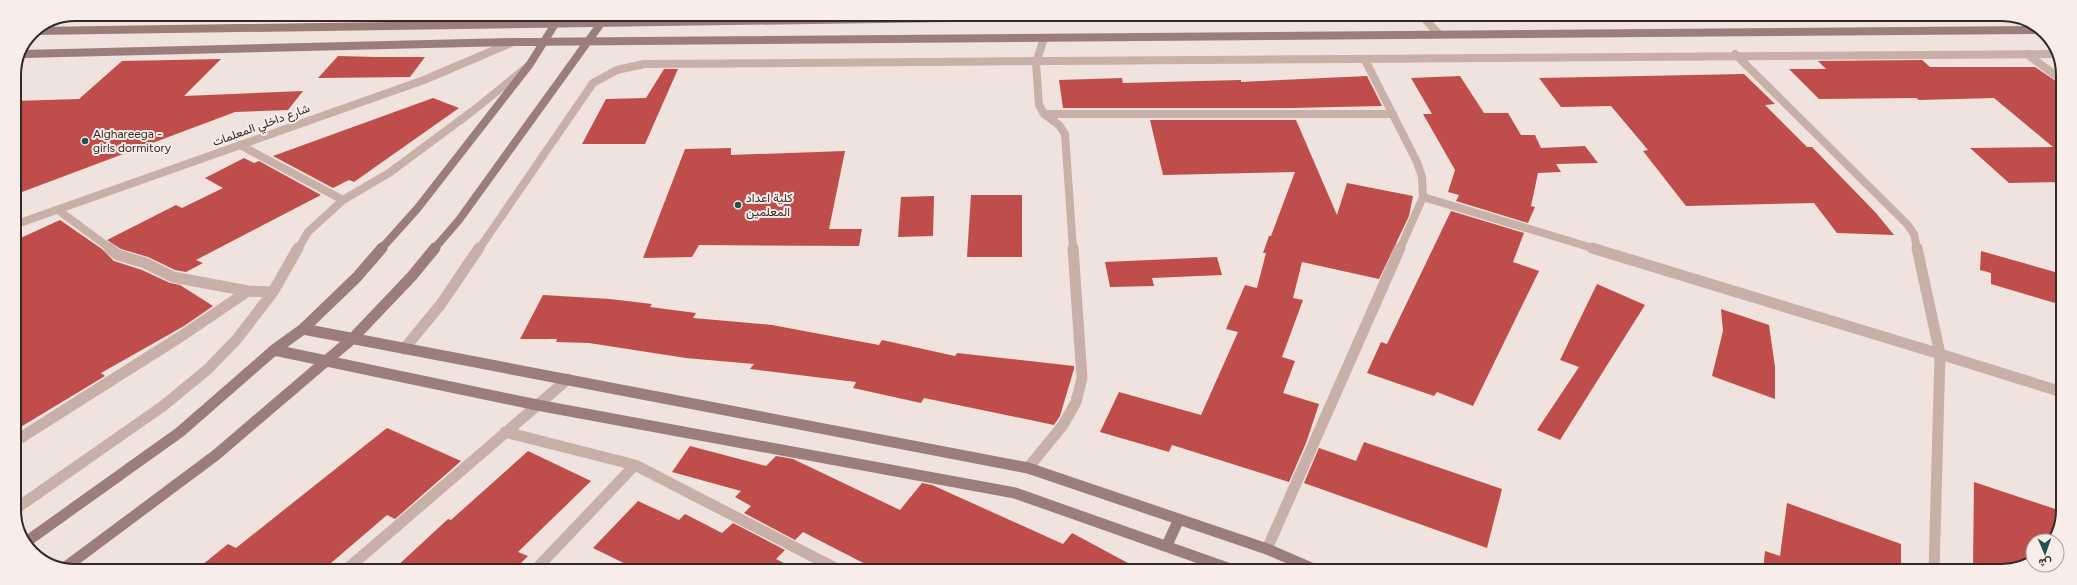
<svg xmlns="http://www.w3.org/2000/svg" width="2077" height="585" font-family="Figtree,Vazirmatn,sans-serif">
	<rect width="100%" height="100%" fill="#f0e2dc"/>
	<path fill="#bf4d4b" d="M338 56 377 57H425L410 77 318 78Z
		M221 59 184 96 303 91 288 110 235 112 14 195V101L79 99 122 61Z
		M1922 60 1930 67H2035L2063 86 2062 182 2009 183 1970 148 2053 147 1994 98 1919 100 1916 98 1819 99 1789 69H1826L1818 61Z
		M664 69H678L645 144H582L606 99 646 98Z
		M1744 74 1775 104 1765 105 1807 147H1812L1876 213 1894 235 1837 233 1814 203 1686 206 1643 151 1648 150 1611 106 1561 107 1539 78Z
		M1367 76 1382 106 1291 108H1063L1059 80 1122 78 1123 83 1241 80V82Z
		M1460 76 1484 113H1508L1521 135H1535L1541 148 1585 146 1598 163 1556 164 1561 172 1538 173 1531 206 1535 207 1528 223 1456 201 1459 195 1448 192 1455 170 1423 114H1432L1411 78Z
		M433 98 459 108 354 182 349 180 333 188 273 156Z
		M1150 120H1296L1337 215 1347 183 1413 196 1409 216 1379 279 1302 262 1293 298 1303 300 1282 357 1295 361 1283 393 1319 404 1306 443 1289 482 1172 445 1169 452 1100 432 1119 392 1201 415 1238 332 1226 329 1245 285 1257 288 1266 253H1263L1269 236H1271L1295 172 1163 175Z
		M731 148V155L845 151 829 229H862L859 246 699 245 692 257 643 258 685 149Z
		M244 158 254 163 259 161 321 195 196 260 203 263 186 272 175 270 148 257 121 249 107 240 176 205 182 208 223 188 205 178Z
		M971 195H1022V257H967Z
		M934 196 933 236 898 237 901 197Z
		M1451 211 1524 233 1513 262 1539 271 1473 406 1437 392 1434 396 1367 373 1381 342 1387 344Z
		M60 220 102 249 114 261 142 270 170 283 180 285 213 306 184 326 101 373 105 376 14 431V241Z
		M1981 251 2062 274V305L1991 284V273L1980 270Z
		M1217 257 1222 275 1152 278 1154 286 1110 287 1105 262Z
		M1597 284 1645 305 1560 440 1537 430 1579 367 1560 360Z
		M543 295 610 299 652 304 650 307 696 313 693 318 772 325 879 345 882 340 955 356 957 353 1074 366V369L1060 416 1054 425 924 398 921 403 853 388 856 382 750 369 754 364 686 358 589 343 556 342 557 339H520Z
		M1721 309 1769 325 1775 367V399L1712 376 1723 331Z
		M387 428 461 461 395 519 387 515 324 569H197L228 544 236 548Z
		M1364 442 1502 489 1487 548 1304 483 1319 448 1356 461Z
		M690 446 766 466 776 456 793 459 900 510 922 483 932 485 1063 544 1072 533 1141 570H877L803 532 795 540 744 513 751 506 735 497 741 491 672 472Z
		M528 451 591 481 518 552 528 556 515 569H394L448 519 451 520Z
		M1974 482 2061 511V525L2051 541H2033V560L2002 571H1973Z
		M638 501 679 520 685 514 722 533 733 523 785 550 776 559 797 570H638L593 548Z
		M1787 503 1901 544V571H1763L1765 551 1780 556Z"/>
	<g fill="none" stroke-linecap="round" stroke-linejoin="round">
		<path stroke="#c8afa8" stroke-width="8" d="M1421 15 1439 34
			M602 22 608 15
			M621 22 640 15
			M555 24 566 15
			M1044 38 1036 63 1039 105 1044 114 1059 125 1065 134 1073 249
			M1735 54 1907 224 1914 234 1917 249
			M2027 54 2063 81
			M1365 60 1417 162 1422 177 1423 197 1400 249
			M1044 114H1393
			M240 145 343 200
			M1423 197 1596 249
			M58 210 111 249
			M14 225 424 80 513 42
			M298 249 308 232 343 200 389 173 474 110 527 67
			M479 249 593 83 617 70 644 64C1115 63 1585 55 2056 54"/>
		<path stroke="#c8afa8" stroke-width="11" d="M109 248 118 255 145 263 173 277 248 291 273 292
			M1592 248 1940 354 1934 571
			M1917 248 1940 354 2062 392
			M404 349 441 304 479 248
			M505 432 635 465 839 570
			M14 442 183 335 248 291
			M1028 468 1063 425 1076 402 1082 378 1073 248
			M14 510 163 406 208 369 237 339 273 292 298 248
			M1267 549 1400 248
			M347 569 568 379
			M536 569 635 465"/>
		<path stroke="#9b7e7a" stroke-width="8" d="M35 31 1157 15
			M23 54 513 42 2040 30
			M381 249 417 209 530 64 555 24
			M434 249 459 220 602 22"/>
		<path stroke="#9b7e7a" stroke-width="11" d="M303 329 1028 468 1267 549 1316 570
			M274 350 537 405 1015 493 1233 570
			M26 542 180 432 274 350 303 329 357 277 382 248
			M1167 545 1179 519
			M63 569 216 455 353 338 412 276 435 248"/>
	</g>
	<g fill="#20544c" stroke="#f8ede8" stroke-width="1.5">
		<circle cx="85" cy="141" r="4"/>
		<circle cx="738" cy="205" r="4"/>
	</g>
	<g text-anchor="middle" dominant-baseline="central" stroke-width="4" stroke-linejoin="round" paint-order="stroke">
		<g font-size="12" fill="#352928" stroke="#f8ede8">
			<text transform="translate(261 125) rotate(-20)">شارع داخلي المعلمات</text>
		</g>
		<g font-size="12" fill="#352928" stroke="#f8ede8" text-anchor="start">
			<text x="93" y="134">Alghareega -<tspan x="93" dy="14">girls dormitory</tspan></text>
			<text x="746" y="198">كلية اعداد<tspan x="746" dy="14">المعلمين</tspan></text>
		</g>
	</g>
	<path d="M0 0H2077V585H0ZM75 21H2002A54 54 0 0 1 2056 75V510A54 54 0 0 1 2002 564H75A54 54 0 0 1 21 510V75A54 54 0 0 1 75 21Z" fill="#f8ede8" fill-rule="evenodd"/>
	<path fill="none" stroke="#352928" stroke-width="2" d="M75 21H2002A54 54 0 0 1 2056 75V510A54 54 0 0 1 2002 564H75A54 54 0 0 1 21 510V75A54 54 0 0 1 75 21Z"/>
	<g transform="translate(2045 553) rotate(178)"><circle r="19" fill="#f8ede8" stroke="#aa9f9b"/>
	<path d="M0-3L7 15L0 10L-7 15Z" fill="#20544c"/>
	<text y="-6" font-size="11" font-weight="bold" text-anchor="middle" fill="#352928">ش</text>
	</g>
</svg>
